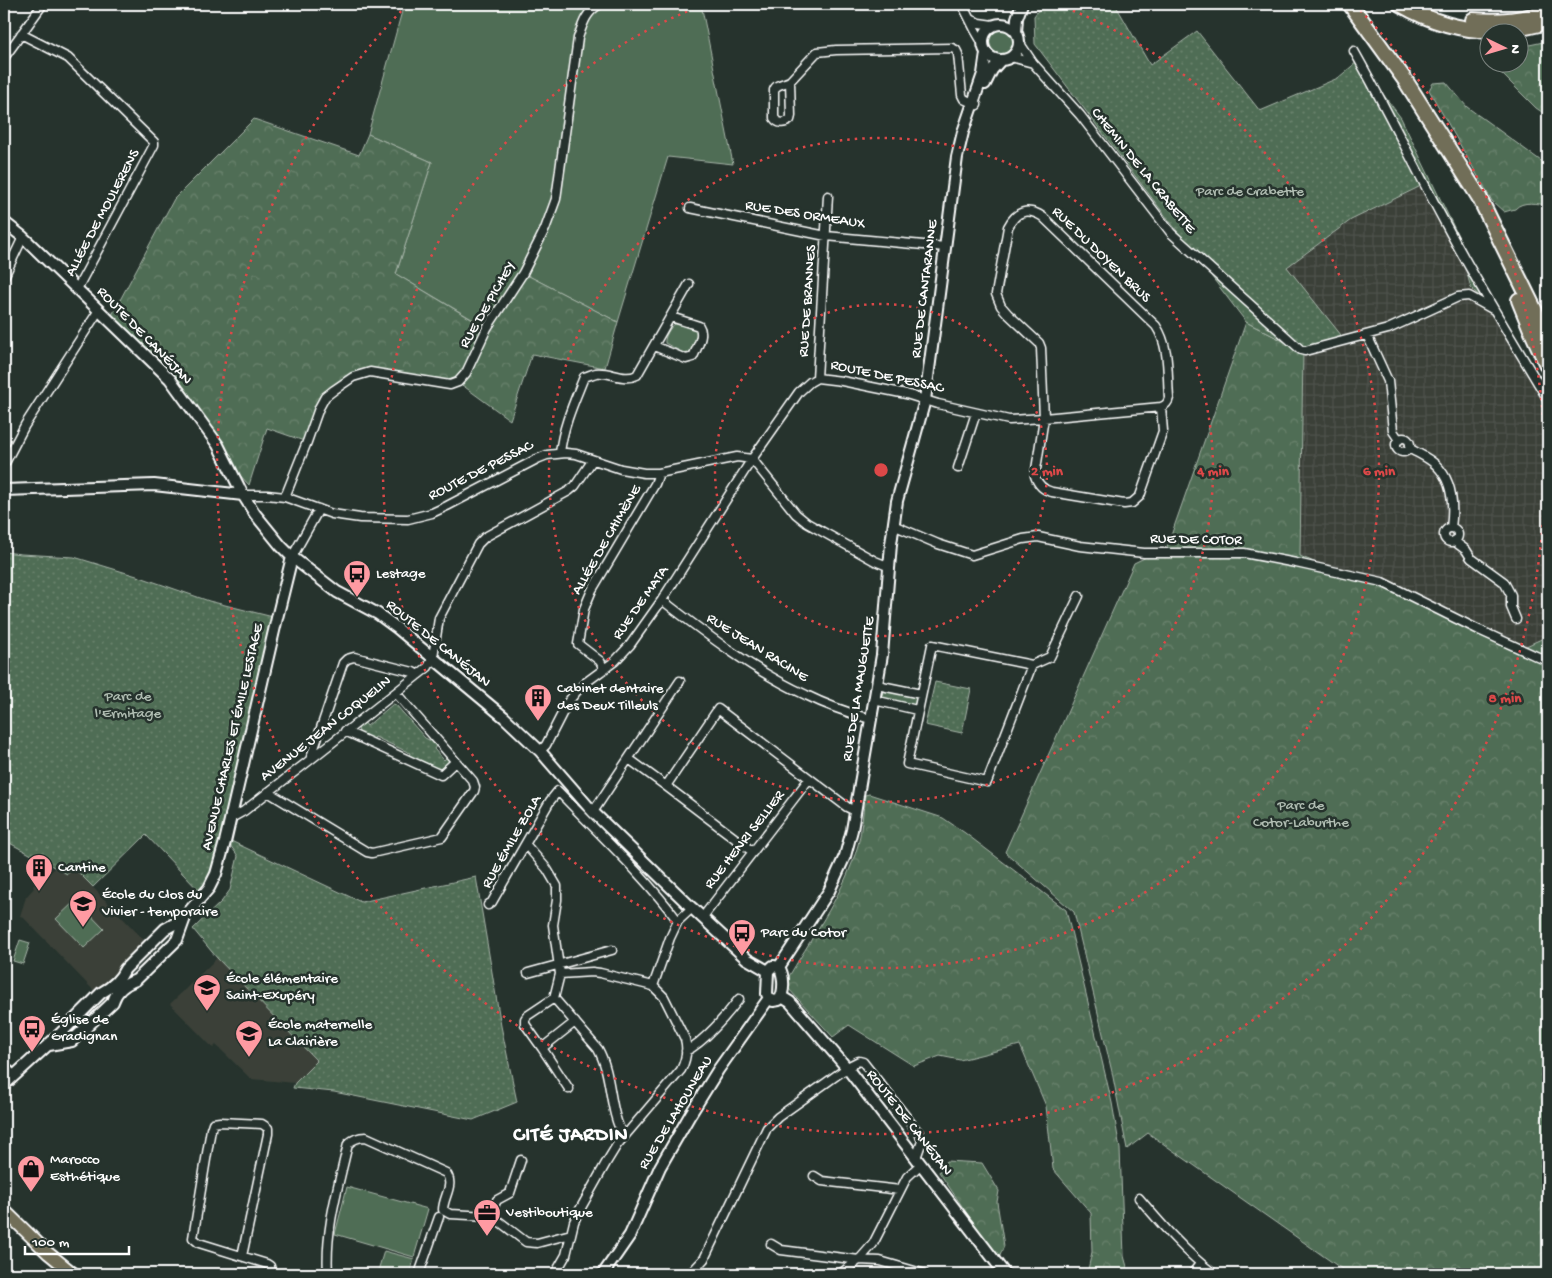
<svg xmlns="http://www.w3.org/2000/svg" width="1552" height="1278" font-family="'Gochi Hand',sans-serif">
	<defs>
		<pattern id="industrial-grid" width="8" height="8" patternUnits="userSpaceOnUse" patternTransform="scale(1.25)"><rect width="8" height="8" fill="#3a4038"/><path d="M0 4h8M4 0v8" fill="none" stroke="#4e534c"/></pattern>
		<pattern id="forest-crowns" width="20" height="18" patternUnits="userSpaceOnUse" patternTransform="scale(1.25)"><rect width="20" height="18" fill="#506d55"/><path d="M2 6a3 3 0 1 1 6 0M12 15a3 3 0 1 1 6 0" fill="none" stroke="#6a836e"/></pattern>
		<pattern id="park-dots" width="8" height="8" patternUnits="userSpaceOnUse" patternTransform="scale(1.25)"><rect width="8" height="8" fill="#506d55"/><path d="M2 2h.1M6 6h.1" fill="none" stroke="#6a836e" stroke-width="1.8" stroke-linecap="round"/></pattern>
	</defs>
	<rect width="100%" height="100%" fill="#26332d"/>
	<filter id="ink" filterUnits="userSpaceOnUse"><feTurbulence type="fractalNoise" baseFrequency=".02" numOctaves="2"/><feDisplacementMap in="SourceGraphic" scale="10" xChannelSelector="R" yChannelSelector="G"/><feConvolveMatrix kernelMatrix="1 2 1 2 8 2 1 2 1" color-interpolation-filters="sRGB"/></filter>
	<g filter="url(#ink)">
		<path fill="#3a4038" d="M55 868 67 874 74 868 146 942 95 992 23 917 20 916 26 897 34 888 33 886 39 881 41 882Z
			M217 958 317 1061 295 1083 251 1079 216 1045 213 1048 170 1004Z"/>
		<path fill="url(#industrial-grid)" d="M1422 186 1466 270 1471 288 1494 310 1548 400V636L1524 647 1498 635 1300 556 1303 351 1287 267 1351 220Z"/>
		<path fill="#506d55" stroke="#a8b6aa" d="M404 4H701L733 164 668 157 618 322 523 273 487 328 396 274 432 162 368 134Z
			M989 42a12 12 0 1 1 24 0a12 12 0 1 1-24 0Z
			M675 324 693 328 698 331C697 339 694 352 685 354L665 343C664 337 670 327 675 324Z
			M884 690 914 695 917 698 916 704 913 705 883 699 881 697Z
			M76 900 104 929 84 948 56 919Z
			M20 940 30 943 23 964 13 961Z
			M347 1187 428 1209 414 1257 335 1234Z
			M384 1251 414 1259 410 1274H377Z"/>
		<path fill="url(#forest-crowns)" stroke="#a8b6aa" d="M1548 41V116L1536 108 1490 62H1520V47Z
			M1446 82 1467 107 1548 166V205C1537 204 1523 200 1515 209L1504 212 1492 201 1429 90 1433 83Z
			M254 119 359 155 368 134 432 162 396 274 486 328 523 273 618 322 605 368 532 354 510 420 458 382 362 373 325 397 307 442 267 428 249 485 238 473 202 414 176 376 112 315 174 199Z
			M1246 322 1303 351 1300 556 1321 565 1383 578 1524 647 1548 636V1274H1349L1148 1133 1127 1149 1112 1072 1074 912 1005 852 1134 563 1167 547Z
			M869 794 943 818 965 833 1066 910 1112 1103 1120 1149 1124 1256 1129 1274H1087L1092 1252 1091 1213 1053 1169 1046 1106 1020 1045 960 1060 940 1056 914 1066 849 1025 833 1037 787 987V980L791 973C814 934 846 889 858 845 862 829 863 811 865 795Z
			M946 1161 982 1163 999 1191 997 1202 1004 1246 999 1258 968 1215 939 1172Z"/>
		<path fill="url(#park-dots)" stroke="#a8b6aa" d="M1043 4H1115L1150 65 1197 31 1260 111 1338 78 1358 61 1401 118 1494 310 1471 288 1466 270 1421 186 1351 220 1287 267 1345 340 1303 351 1246 322 1035 44 1034 16Z
			M4 552 21 554 74 557 140 577 209 601 277 618 228 827 203 895 146 835 93 887 74 868 67 874 4 840Z
			M935 682 971 689 962 733 925 725Z
			M393 704 396 705 425 738 431 741 436 746 434 749 444 760 447 757 450 761 442 771 408 758 410 753 375 737 372 742 360 736 358 728 364 722 367 726Z
			M231 841 361 902 476 877 501 1026 517 1102 473 1120 334 1092 293 1088 295 1083 317 1061 217 958 193 929 222 901 230 890 238 856 230 845Z"/>
		<g fill="none" stroke-linecap="round" stroke-linejoin="round">
			<defs>
				<path id="street" d="M962 4 975 30 982 42
					M970 19 979 23 993 25
					M21 34 68 58 154 142V145L77 289
					M1019 42 1033 63 1080 115 1171 233 1301 350 1305 351 1388 329 1458 297 1469 296 1494 310
					M1354 51C1386 107 1414 166 1445 223 1477 283 1513 341 1548 400
					M1011 57 1033 63
					M4 58 43 4
					M790 81C784 84 776 84 774 90V118C778 124 784 124 790 120L791 116 790 81 817 52 836 50 952 48 956 50 958 54 962 95 964 99 977 105
					M690 208 826 236 945 247
					M4 277 23 237
					M1367 335 1388 381 1393 431 1399 440
					M654 346 686 359 693 357C697 347 705 335 699 326L671 317
					M817 378 828 196
					M1396 445a7 7 0 1 1 14 0a7 7 0 1 1-14 0Z
					M1409 448C1417 453 1429 458 1436 465 1453 481 1454 506 1451 528
					M560 453C563 426 574 402 584 377 588 376 592 374 596 373 610 371 624 382 637 375L689 284
					M752 459 796 514 807 523 875 561 890 567
					M4 465 25 425 99 310
					M958 468 976 413
					M243 495H267L285 497 332 514 360 518 408 519 432 513 447 506 537 459 547 455 566 453 576 454 621 469 644 473H659L737 457 752 459
					M285 497 307 442 319 408 325 397 334 390 353 377 370 372 450 385 458 382 466 373 487 328 523 273 545 229 556 199 578 38C583 23 586 12 600 4
					M893 525 938 544 972 555 1023 539 1038 537 1080 546 1144 553H1244L1296 563 1382 582 1479 630 1547 661
					M1444 535a7 7 0 1 1 14 0a7 7 0 1 1-14 0Z
					M1454 541 1466 550 1471 558 1504 582 1511 595V607L1516 619
					M292 557 319 509
					M662 600C707 635 754 671 806 695 826 705 849 713 870 719
					M1032 665 987 782 907 764 932 645 1032 665 1050 657 1079 596
					M604 669 600 661 578 644 584 609 592 590 655 484 659 473
					M877 685 921 694
					M874 700 917 710
					M345 731 441 775 455 762
					M540 751 546 745 568 702 577 691 585 683 615 661 630 645 662 600 752 459 799 392 810 382 817 378 842 381 906 394 938 404 1009 420 1044 418 1161 407C1166 405 1168 403 1169 398 1167 374 1170 347 1156 326L1043 217C1028 207 1016 211 1008 227L996 294 1001 306 1008 314 1039 343 1041 348 1044 418 1035 476C1038 485 1043 490 1052 492L1124 504 1132 503 1140 496 1163 431 1161 407
					M629 759 666 786
					M310 760 343 663 347 659 354 657 413 672 418 675
					M268 792 367 852 372 853 442 837 474 791 475 787 473 781 396 693
					M593 812 680 681
					M230 815 235 816 244 811 310 760 428 667 433 657 439 618 478 544 485 537 569 491 575 486 592 461
					M526 845 547 869 557 886V900L553 925 560 974 554 998 598 1049C613 1076 608 1110 624 1137
					M753 852 666 786 718 709 847 807 855 811
					M488 905 492 902 550 801 558 791C599 834 643 874 678 921
					M702 918 809 779
					M528 973 612 950
					M653 986 670 938 678 921 692 908
					M554 998 527 1016 525 1019V1024L542 1048 575 1022
					M542 1048 569 1089
					M686 1051C704 1042 727 1015 739 999
					M814 1176 822 1181 900 1190
					M1139 1198C1162 1225 1186 1253 1214 1274
					M489 1216 497 1200 510 1193 521 1160
					M771 1244 781 1250 859 1260 880 1261 925 1274
					M242 1256 268 1134V1128L262 1124 220 1122 213 1123 211 1129 193 1238 199 1243 267 1264 270 1266 271 1274
					M328 1274C325 1229 338 1188 348 1144 353 1139 358 1137 366 1137L446 1173C455 1185 443 1197 443 1210L450 1214 489 1216 500 1222 526 1242 537 1243 571 1234
					M419 1274 439 1217
					M555 1274 566 1255 574 1222 578 1213 606 1163 617 1145 681 1070C686 1060 688 1050 685 1039L664 997 653 986 600 973 592 972 560 974
					M690 1274 704 1259 767 1128 778 1117 851 1065 859 1061 863 1062 919 1133 922 1141 916 1158
					M840 1274 859 1260 873 1244 907 1177 921 1164
					M1192 1274 1200 1264"/>
				<path id="secondary" d="M983 42a18 18 0 1 1 36 0a18 18 0 1 1-36 0Z
					M1016 32 1017 18 1022 4
					M985 84 992 70 1000 61
					M4 222 23 237 170 379 218 445 243 495 255 514 281 546 292 557 337 592 378 614 397 628 504 717 540 751 593 812 692 908 747 959 768 971
					M4 490 154 485 243 495
					M773 966 779 967C784 975 785 992 779 1000L773 1001 769 998 767 994 768 971Z
					M779 967 829 891 845 856 852 830 882 655 891 544 897 501 925 400 957 157 963 132 983 74 986 53
					M782 997 790 1002 847 1068 1005 1274
					M49 1045 72 1041 75 1038 113 1002C116 991 125 984 136 980L177 940 186 915
					M4 1067 13 1076
					M4 1085 60 1034 101 993C112 987 120 980 125 969L165 929 176 923 186 915 209 888 216 874 225 842 277 618 292 557
					M603 1274 630 1235 660 1167 690 1115 718 1070 769 998"/>
				<path id="primary" d="M4 1210 48 1253 74 1274"/>
				<path id="highway" d="M1350 4 1405 80 1479 197 1548 337
					M1400 4C1429 21 1462 31 1495 31 1513 31 1531 26 1548 22
					M1473 20C1501 22 1522 20 1548 12
					M1519 300 1532 332 1548 367"/>
			</defs>
			<use href="#street" stroke="#fff" stroke-width="11"/>
			<use href="#secondary" stroke="#fff" stroke-width="14"/>
			<use href="#primary" stroke="#fff" stroke-width="15"/>
			<use href="#highway" stroke="#fff" stroke-width="18"/>
			<use href="#street" stroke="#26332d" stroke-width="8"/>
			<use href="#secondary" stroke="#26332d" stroke-width="10"/>
			<use href="#primary" stroke="#716e59" stroke-width="11"/>
			<use href="#highway" stroke="#716e59" stroke-width="14"/>
		</g>
	</g>
	<g fill="none" stroke="#dc4848" stroke-width="2.5" stroke-dasharray="2.5 5">
		<circle cx="881" cy="470" r="166"/>
		<circle cx="881" cy="470" r="332"/>
		<path d="M1059 5A498 498 0 1 1 703 5"/>
		<path d="M1355 5A664 664 0 1 1 407 5"/>
	</g>
	<defs>
		<symbol id="bus-pin" viewBox="-11 -11 22 30"><path d="M0 17L-7.5 6A9.5 9.5 0 1 1 7.5 6Z" fill="#ff9aa2" stroke="#26332d"/><path d="M-5-6H5V4H4V6H2V4H-2V6H-4V4H-5ZM-3.5-4V0h7V-4ZM-3.5 1.2v1.5H-2V1.2ZM2 1.2v1.5H3.5V1.2Z" fill="#111"/></symbol>
		<symbol id="building-pin" viewBox="-11 -11 22 30"><path d="M0 17L-7.5 6A9.5 9.5 0 1 1 7.5 6Z" fill="#ff9aa2" stroke="#26332d"/><path d="M-4-6H4V6H1V3H-1V6H-4ZM-2.5-4.3h1.7v1.8h-1.7ZM.8-4.3h1.7v1.8H.8ZM-2.5-1h1.7V.8h-1.7ZM.8-1h1.7V.8H.8Z" fill="#111"/></symbol>
		<symbol id="school-pin" viewBox="-11 -11 22 30"><path d="M0 17L-7.5 6A9.5 9.5 0 1 1 7.5 6Z" fill="#ff9aa2" stroke="#26332d"/><path d="M0-5L7-2L0 1L-7-2ZM-4 1L0 2.5L4 1V4Q0 6-4 4Z" fill="#111"/></symbol>
		<symbol id="shop-pin" viewBox="-11 -11 22 30"><path d="M0 17L-7.5 6A9.5 9.5 0 1 1 7.5 6Z" fill="#ff9aa2" stroke="#26332d"/><path d="M-5-2.5h2.3a2.7 3.5 0 0 1 5.4 0H5L5.5 6h-11ZM-1.5-2.5h3a1.5 2.3 0 0 0-3 0Z" fill="#111"/></symbol>
		<symbol id="office-pin" viewBox="-11 -11 22 30"><path d="M0 17L-7.5 6A9.5 9.5 0 1 1 7.5 6Z" fill="#ff9aa2" stroke="#26332d"/><path d="M-6-3h4V-5.5h4V-3h4V5H-6ZM-1-4.5V-3h2v-1.5ZM-6 0V1H6V0Z" fill="#111"/></symbol>
	</defs>
	<g fill-rule="evenodd">
		<use href="#bus-pin" x="341" y="558" width="32" height="43"/>
		<use href="#building-pin" x="522" y="682" width="32" height="43"/>
		<use href="#building-pin" x="23" y="852" width="32" height="43"/>
		<use href="#school-pin" x="67" y="888" width="32" height="43"/>
		<use href="#bus-pin" x="726" y="917" width="32" height="43"/>
		<use href="#school-pin" x="191" y="972" width="32" height="43"/>
		<use href="#bus-pin" x="16" y="1013" width="32" height="43"/>
		<use href="#school-pin" x="233" y="1018" width="32" height="43"/>
		<use href="#shop-pin" x="15" y="1153" width="32" height="43"/>
		<use href="#office-pin" x="471" y="1197" width="32" height="43"/>
	</g>
	<g text-anchor="middle" dominant-baseline="central" stroke-width="5" stroke-linejoin="round" paint-order="stroke">
		<g font-size="15" fill="#fff" stroke="#26332d">
			<text transform="translate(1143 171) rotate(51)">CHEMIN DE LA CRABETTE</text>
			<text transform="translate(103 213) rotate(-62)">ALLÉE DE MOULERENS</text>
			<text transform="translate(805 215) rotate(9)">RUE DES ORMEAUX</text>
			<text transform="translate(1101 255) rotate(44)">RUE DU DOYEN BRUS</text>
			<text transform="translate(925 289) rotate(-83)">RUE DE CANTARANNE</text>
			<text transform="translate(808 301) rotate(-86)">RUE DE BRANNES</text>
			<text transform="translate(488 305) rotate(-60)">RUE DE PICHEY</text>
			<text transform="translate(144 336) rotate(46)">ROUTE DE CANÉJAN</text>
			<text transform="translate(887 377) rotate(12)">ROUTE DE PESSAC</text>
			<text transform="translate(481 471) rotate(-27)">ROUTE DE PESSAC</text>
			<text transform="translate(607 540) rotate(-60)">ALLÉE DE CHIMÈNE</text>
			<text transform="translate(1196 540) rotate(1)">RUE DE COTOR</text>
			<text transform="translate(641 603) rotate(-55)">RUE DE MATA</text>
			<text transform="translate(438 644) rotate(39)">ROUTE DE CANÉJAN</text>
			<text transform="translate(757 648) rotate(32)">RUE JEAN RACINE</text>
			<text transform="translate(859 689) rotate(-81)">RUE DE LA MAUGUETTE</text>
			<text transform="translate(326 729) rotate(-38)">AVENUE JEAN COQUELIN</text>
			<text transform="translate(233 737) rotate(-77)">AVENUE CHARLES ET ÉMILE LESTAGE</text>
			<text transform="translate(745 840) rotate(-52)">RUE HENRI SELLIER</text>
			<text transform="translate(512 842) rotate(-60)">RUE ÉMILE ZOLA</text>
			<text transform="translate(676 1113) rotate(-59)">RUE DE LAHOUNEAU</text>
			<text transform="translate(909 1123) rotate(52)">ROUTE DE CANÉJAN</text>
		</g>
		<g font-size="15" fill="#b0bdb2" stroke="#26332d">
			<text x="1250" y="192">Parc de Crabette</text>
			<text x="128" y="697">Parc de<tspan x="128" dy="17">l'Ermitage</tspan></text>
			<text x="1301" y="806">Parc de<tspan x="1301" dy="17">Cotor-Laburthe</tspan></text>
		</g>
		<g font-size="15" fill="#fff" stroke="#26332d" text-anchor="start">
			<text x="376" y="574">Lestage</text>
			<text x="557" y="689">Cabinet dentaire<tspan x="557" dy="17">des Deux Tilleuls</tspan></text>
			<text x="58" y="868">Cantine</text>
			<text x="102" y="895">École du Clos du<tspan x="102" dy="17">Vivier - temporaire</tspan></text>
			<text x="761" y="933">Parc du Cotor</text>
			<text x="226" y="979">École élémentaire<tspan x="226" dy="17">Saint-Exupéry</tspan></text>
			<text x="51" y="1020">Église de<tspan x="51" dy="17">Gradignan</tspan></text>
			<text x="268" y="1025">École maternelle<tspan x="268" dy="17">La Clairière</tspan></text>
			<text x="50" y="1160">Marocco<tspan x="50" dy="17">Esthétique</tspan></text>
			<text x="506" y="1213">Vestiboutique</text>
		</g>
		<g font-size="20" font-weight="bold" letter-spacing="1" fill="#fff" stroke="#26332d">
			<text x="571" y="1136">CITÉ JARDIN</text>
		</g>
	</g>
	<circle cx="881" cy="470" r="8" fill="#dc4848" stroke="#26332d" stroke-width="2.5"/>
	<g font-size="15" text-anchor="middle" font-weight="bold" fill="#dc4848" stroke="#26332d" stroke-width="5" stroke-linejoin="round" paint-order="stroke">
		<text x="1047" y="475">2 min</text>
		<text x="1213" y="475">4 min</text>
		<text x="1379" y="475">6 min</text>
		<text x="1505" y="702">8 min</text>
	</g>
	<rect width="1552" height="1278" fill="none" stroke="#26332d" stroke-width="20"/>
	<rect x="10" y="10" width="1532" height="1258" fill="none" stroke="#fff" stroke-width="2" filter="url(#ink)"/>
	<g transform="translate(1504 48) rotate(95)"><circle r="24" fill="#26332d" stroke="#7d8581"/>
	<path d="M0-4L9 19L0 12L-9 19Z" fill="#ff9aa2"/>
	<text y="-8" font-size="14" font-weight="bold" text-anchor="middle" fill="#ffffff">N</text>
	</g>
	<path d="M25 1246v8h104v-8" fill="none" stroke="#ffffff" stroke-width="2.5"/>
	<text x="32" y="1246" font-size="15" fill="#ffffff" stroke="#26332d" stroke-width="4" paint-order="stroke">100 m</text>
</svg>
